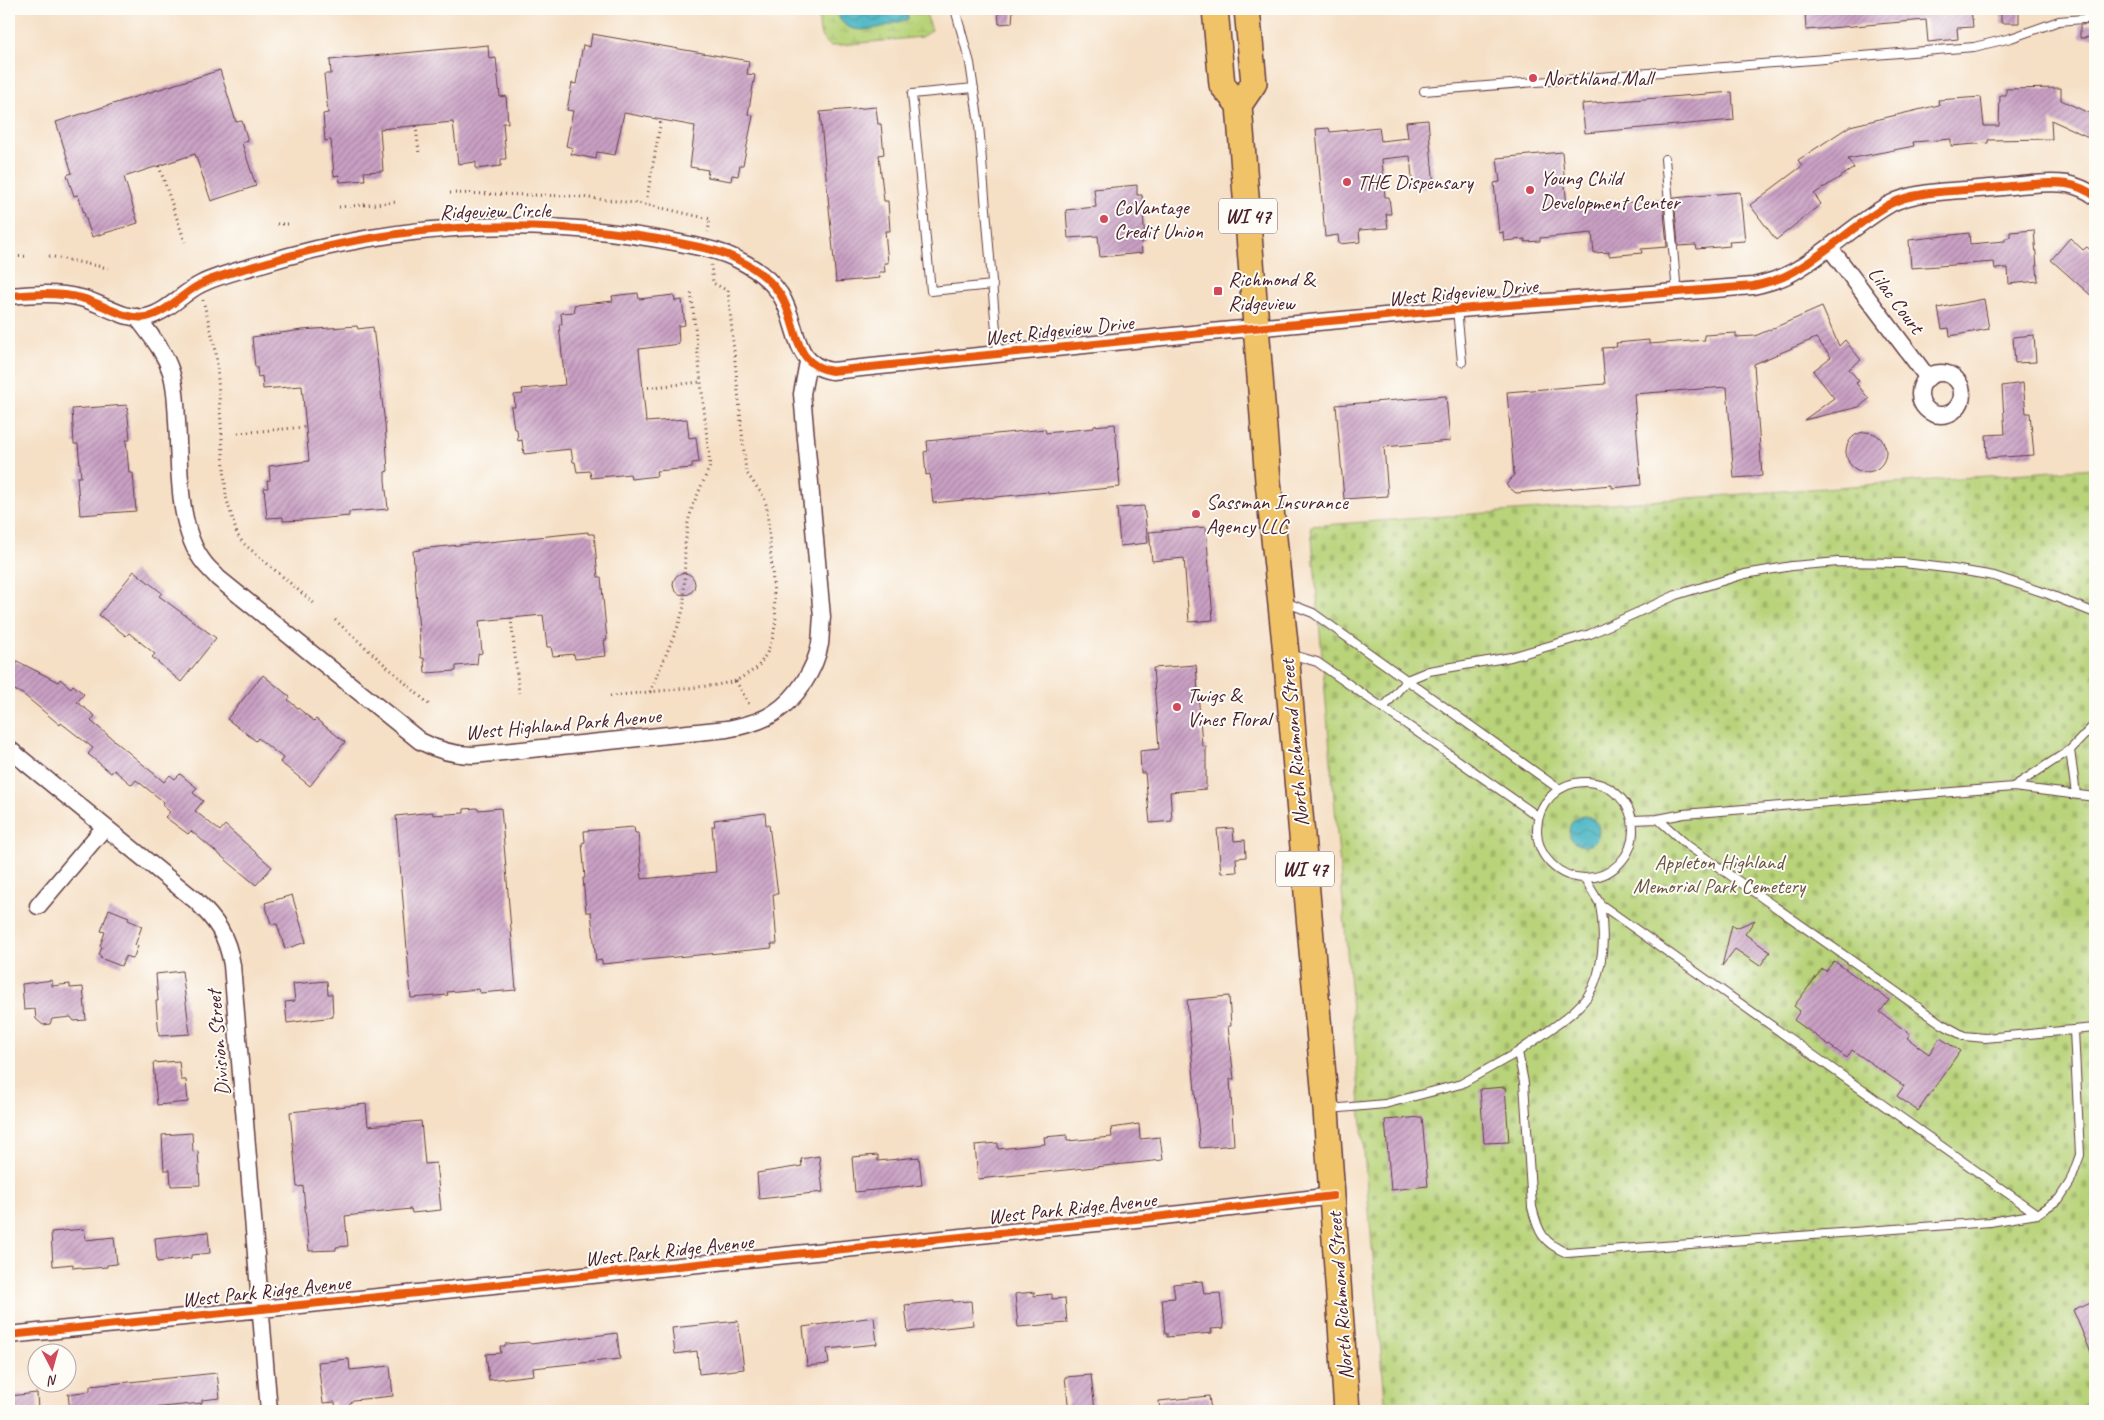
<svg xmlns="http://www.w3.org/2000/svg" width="2104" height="1420" font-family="Caveat,sans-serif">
	<defs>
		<pattern id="wetland-marsh" width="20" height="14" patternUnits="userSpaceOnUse" patternTransform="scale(1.25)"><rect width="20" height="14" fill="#b8d379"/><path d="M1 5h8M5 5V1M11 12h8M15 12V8" fill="none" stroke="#a0b569"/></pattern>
		<pattern id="cemetery-stones" width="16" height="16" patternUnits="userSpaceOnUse" patternTransform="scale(1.25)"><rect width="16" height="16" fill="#b8d379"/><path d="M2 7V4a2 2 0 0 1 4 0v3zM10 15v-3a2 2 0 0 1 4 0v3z" fill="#a0b569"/></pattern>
		<pattern id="water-waves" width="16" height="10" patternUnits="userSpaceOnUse" patternTransform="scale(1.25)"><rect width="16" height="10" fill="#47b5c3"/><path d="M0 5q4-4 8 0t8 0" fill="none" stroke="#3d939f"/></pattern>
		<pattern id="building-hatch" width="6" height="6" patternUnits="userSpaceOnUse" patternTransform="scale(1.25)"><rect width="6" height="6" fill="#c9a0c4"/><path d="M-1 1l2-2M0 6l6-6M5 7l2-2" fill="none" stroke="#a5829f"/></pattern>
	</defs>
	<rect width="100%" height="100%" fill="#fdfcf7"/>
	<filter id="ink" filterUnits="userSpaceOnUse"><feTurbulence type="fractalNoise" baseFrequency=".02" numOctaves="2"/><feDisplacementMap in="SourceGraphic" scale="10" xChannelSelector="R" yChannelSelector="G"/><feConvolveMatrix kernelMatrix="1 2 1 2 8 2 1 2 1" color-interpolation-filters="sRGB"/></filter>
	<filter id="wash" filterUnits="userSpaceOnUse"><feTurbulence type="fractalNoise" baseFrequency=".0096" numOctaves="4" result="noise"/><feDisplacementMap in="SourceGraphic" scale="20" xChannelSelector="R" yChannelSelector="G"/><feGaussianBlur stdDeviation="1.12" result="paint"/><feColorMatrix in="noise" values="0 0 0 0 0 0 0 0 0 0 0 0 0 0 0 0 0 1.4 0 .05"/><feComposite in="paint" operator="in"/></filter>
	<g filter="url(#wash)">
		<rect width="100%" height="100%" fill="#f5dfc5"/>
		<path fill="url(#wetland-marsh)" stroke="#817952" d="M819 9H836L908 19 907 9H924L932 30 921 37 831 46C816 38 820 24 819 9Z"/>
		<path fill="url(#cemetery-stones)" stroke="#817952" d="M2095 468V1411H1386L1311 526Z"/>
		<path fill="url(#water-waves)" stroke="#486a77" d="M836 9H907L908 19C885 26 843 44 836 9Z
			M1569 831a15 15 0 1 1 30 0a15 15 0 1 1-30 0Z"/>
		<g id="blocks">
			<path fill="url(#building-hatch)" d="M998 9H1013L1012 23 999 24Z
				M1805 9H1971L1973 27 1957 28 1958 39 1928 42 1926 20 1806 30Z
				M2001 9H2019V23H2001Z
				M2095 24V37L2080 38V25Z
				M592 34 749 61 747 74 755 75 748 114 753 116 743 165H740L738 176 732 175 731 181 707 177 708 170 690 167 695 126 624 113 615 155 597 152 596 159 571 154 573 148 566 146 573 111 567 110 572 83 576 84 583 45 590 47Z
				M488 45 489 59 496 58 500 97 506 96 508 123H503L506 159H501V166L476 169V162L458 164 453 122 380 129 383 171 364 172 365 180 340 182 339 175 334 176 331 140 325 141 323 114 328 113 324 74H331L330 60Z
				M220 70 236 122 242 121 248 141 242 143 256 186 211 201 195 154 124 177 138 223 92 237 78 195 74 196 67 175 72 173 56 122Z
				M2061 88V100L2095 116V140L2051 120 2052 139 1988 140V143L1951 146V139L1913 142 1914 146 1848 159 1854 168 1814 194 1821 204 1776 240 1750 205 1802 166 1798 160 1850 126 1939 105 1938 100 1981 97 1984 126H1999L2000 95H2006V89Z
				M1732 92 1734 120 1585 133 1582 104Z
				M876 107 878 124H881L884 154 879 155 884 201H888L890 231H885L888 263H884L885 272H879L880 278 836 282 820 112Z
				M1428 120 1434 187 1413 189 1410 156 1382 159 1385 197H1389L1391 214H1386L1388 228 1359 230 1360 242 1339 244 1338 235 1325 237 1316 129 1329 128 1330 132 1379 127 1381 141 1408 138 1406 122Z
				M1562 152 1567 207 1663 200 1667 247 1641 249 1642 253 1609 256V252L1594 253 1592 233 1540 238V241L1525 242V239L1504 241 1503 232 1499 233 1494 183 1500 182 1497 158Z
				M1137 185V195H1142L1145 241H1141L1142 253 1100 257 1098 236 1068 238 1066 210 1096 207 1094 189Z
				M1740 192 1745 241 1729 242 1730 246 1697 249 1696 245 1678 246 1674 198Z
				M2034 230 2038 281 2009 284 2008 268 1995 269 1994 262 1911 268 1909 240 1969 233 1970 244 2005 241V238L2010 237V232Z
				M2070 238 2083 250 2087 247 2095 254V299L2051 260Z
				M638 293 639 299 674 295 675 301 682 300 685 325 678 326 679 344 639 349 646 422 687 419 689 438 696 437 699 462 692 463V468L656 471 657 476 631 479 630 474 591 478 590 471 577 472 575 462H573L571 449 524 454 522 440 518 441 517 429H514L511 407H515L514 395 523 394 522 389 565 385 559 324H562L561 313 575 312 574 305 613 301 612 296Z
				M1984 299 1989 329 1950 336 1949 328 1942 329 1938 308Z
				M1822 307 1839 346 1845 340 1861 360 1849 369 1859 381 1856 383 1869 399 1859 407 1804 420 1834 398 1813 371 1831 357 1816 338 1754 364 1762 476 1734 478 1727 387 1634 394 1641 485 1612 488V485L1516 493 1506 485 1514 475 1507 392 1605 384 1602 348 1617 347 1616 343 1649 340V344L1705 340 1704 335 1736 333V337L1755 336Z
				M357 326 358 329 373 327 385 424 388 471 385 472V480L388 509 349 512V516L304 520 283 521V517L267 518 264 488H268L267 481 270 480 269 466 309 461 302 386 263 389 262 376 258 377 257 367H255L252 337 302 330Z
				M2034 335 2036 362 2015 363 2013 337Z
				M2023 383 2026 413H2030L2034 455 1987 458 1986 435 2005 434 2002 386Z
				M1446 396 1450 441 1384 447 1388 496 1344 499 1336 405Z
				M127 405 130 440H126L129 473H133L136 511 80 515 77 477H81L78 444H74L72 409Z
				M1115 424 1120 487 1048 494V492L933 503 930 474 926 475 924 452 928 451 927 441 1045 429 1046 433 1094 428V426Z
				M1846 452a20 20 0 1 1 40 0a20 20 0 1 1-40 0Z
				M1144 506 1148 543 1120 546 1117 508Z
				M1206 527 1213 620 1189 622 1184 558 1152 561 1149 532Z
				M588 532V534H594L598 577H601L607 640H604L606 656 575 659 574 654 553 656 551 647H547L543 615 479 621 482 653 478 654 477 664 456 666V671L425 673 424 658H421L413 551 420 550 419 549Z
				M134 571 162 593 159 596 216 638 181 682 152 657 155 654 129 633 126 636 99 615Z
				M673 584a11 11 0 1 1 22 0a11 11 0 1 1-22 0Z
				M9 657 58 682 60 679 71 688 73 685 84 694 77 702 95 716 91 721 164 782 170 775 175 779 180 774 197 788 193 793 203 801 195 811 220 831 225 825 272 867 256 885 191 831 188 834 165 817 170 812 162 805 164 802 136 780 132 785 114 770 111 773 88 754 93 748 61 723 60 725 24 695 9 687Z
				M1196 665 1202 745 1206 747V789L1170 792 1172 821 1150 823 1145 773H1141L1140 751 1159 749 1153 668Z
				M263 675 290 697 288 700 314 721 316 719 345 742 310 786 280 762 283 758 258 738 256 741 227 719Z
				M477 808 478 810 501 808 516 990 480 993 479 989 447 992 448 995 411 998 396 816 433 812V815L464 813V809Z
				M765 813 766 825H769L778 894H773L777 944H771L772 948 708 954 602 964V960L596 961 591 912H586L583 878H585L582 843 585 842 584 831 634 827 635 833H638L642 879 716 872 712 826H715L714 820Z
				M1233 828 1234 841 1245 840 1246 857 1236 858 1237 872 1221 873 1217 829Z
				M292 895 306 942 285 949 277 924H271L265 903Z
				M109 909 129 917 128 920 142 926 135 945 138 946 133 959 126 956 121 966 100 958 101 956 99 955 102 947 100 946 105 932 101 931Z
				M1755 920 1745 934 1770 952 1760 966 1735 949 1722 966 1732 925 1736 928Z
				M1834 961 1889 1000 1880 1012 1910 1034 1907 1038 1929 1054 1940 1038 1960 1051 1918 1111 1897 1096 1904 1086 1852 1050 1847 1058 1794 1020 1800 1011 1794 1006 1822 969 1826 971Z
				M182 971 190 1034 159 1036 156 1001H158L156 974Z
				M52 980V986L70 984V988L83 987 86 1020 74 1021 71 1017 52 1019 50 1024 43 1025 36 1019 35 1009 24 1010 22 984Z
				M327 981 328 994H332L333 1017 287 1023 285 1002 295 1001 293 984Z
				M1229 996 1231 1026H1228L1234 1079H1230L1234 1145 1200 1148 1187 1000Z
				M179 1061 181 1080H186L188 1102 157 1105 153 1063Z
				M1505 1087 1509 1142 1484 1143 1480 1089Z
				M366 1104 368 1126 421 1121 425 1164 436 1163 441 1210 412 1213 411 1209 345 1216 348 1246 336 1247V1250L309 1251 303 1186 297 1187 290 1112Z
				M1422 1117 1428 1186 1391 1190 1385 1120Z
				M1139 1124 1140 1139 1160 1137 1163 1160 978 1179 975 1145 998 1143V1149L1045 1144 1044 1137 1067 1135V1141L1112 1137 1111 1128Z
				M192 1133 193 1152 198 1151 200 1185 171 1186 170 1170H164L162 1135Z
				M878 1155V1161L919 1157 922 1185 855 1192 852 1157Z
				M819 1156 823 1192 759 1199 757 1173 802 1166 801 1159Z
				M84 1229 86 1240 114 1237 117 1264 107 1265V1267L82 1269 81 1267 73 1268V1264L53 1266 51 1232Z
				M208 1232 210 1253 191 1255V1258L157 1262 155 1238Z
				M1202 1281 1204 1294 1220 1293 1224 1328 1211 1329 1212 1333 1167 1337V1333L1165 1334 1162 1299 1175 1298 1173 1284Z
				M1034 1292V1296L1052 1294V1299L1065 1298 1067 1323 1018 1327 1015 1294Z
				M953 1300V1302L971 1301 973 1325 908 1332 905 1305Z
				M2095 1300V1362L2073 1310Z
				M874 1317 877 1344 827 1349 829 1364 807 1366 803 1327Z
				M738 1321 744 1369 699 1374 697 1351 675 1354 672 1328Z
				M617 1333 620 1359 533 1368 534 1375 489 1380 486 1354 501 1353 500 1346H505V1344L528 1342 531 1344Z
				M349 1359 350 1370 390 1366 393 1396 353 1400 343 1411H336L335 1402 323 1403 318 1362Z
				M217 1373 220 1398 202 1400V1403L143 1409 144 1411H70L68 1394 90 1391V1386Z
				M1091 1375 1095 1411H1069L1065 1377Z
				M37 1393 38 1411H9V1396Z
				M1209 1396 1211 1411H1160L1159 1401Z"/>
		</g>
	</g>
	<g filter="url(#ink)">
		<use href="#blocks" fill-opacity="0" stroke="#643c42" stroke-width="1"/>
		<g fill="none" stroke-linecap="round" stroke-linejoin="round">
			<defs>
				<path id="lane" d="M955 9 970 63 979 125 998 354
					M974 88 912 94 931 291 993 285
					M1424 91 1974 47 2011 38 2059 21 2095 18
					M1665 159 1677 293
					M1457 309 1462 362
					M1285 602 1313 613 1559 789
					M1290 654 1317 662 1539 817
					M1384 707 1407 680 1429 671 1511 657 1590 634 1676 595 1745 574 1792 566 1838 562 1904 563 1953 569 1994 576 2048 594 2095 613
					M2070 750 2076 794
					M1537 830a48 48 0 1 1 96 0a48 48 0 1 1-96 0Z
					M2013 787 2070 750 2095 724
					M1658 819 1684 814 2013 787 2095 797
					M1633 820 1658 819 1687 845 1942 1024 1964 1036 1985 1038 2095 1028
					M1585 879 1600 904 2037 1214
					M1600 904C1605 933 1605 971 1587 997 1570 1019 1541 1035 1518 1052L1524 1083 1532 1207C1538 1232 1543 1243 1567 1253L1990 1222 2037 1214 2059 1199 2070 1182 2080 1155 2074 1030
					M1329 1109 1385 1104 1461 1084 1518 1052"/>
				<path id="street" d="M1830 248 1928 378
					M9 296C33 294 57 292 81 298 102 303 125 321 146 317 167 313 182 293 201 284 219 275 242 270 261 264 409 219 553 215 704 248 732 254 763 269 780 294 800 325 790 364 832 371L1221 331 1472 308 1753 286C1767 283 1781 279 1793 272 1827 253 1855 224 1890 204 1916 190 1961 191 1991 188 2016 186 2043 181 2067 184 2077 186 2087 190 2095 196
					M137 317C150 335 164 350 171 372 176 387 176 405 177 421 180 464 176 529 205 564 209 569 214 573 218 578L420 741C437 750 453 755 473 755L727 729C743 726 761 722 774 713 797 698 815 670 820 644 821 635 821 625 822 617L802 394 808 362
					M1920 394a21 21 0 1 1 42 0a21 21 0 1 1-42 0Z
					M9 749 195 900C216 920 227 935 232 965L269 1411
					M38 906 104 828
					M9 1335 1155 1217 1333 1196"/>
				<path id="primary" d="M1215 9 1222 85 1239 105 1268 481 1286 653 1326 1110 1347 1411
					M1239 105 1254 83 1247 9"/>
			</defs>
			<use href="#lane" stroke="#643c42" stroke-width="10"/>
			<use href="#street" stroke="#643c42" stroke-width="19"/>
			<use href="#primary" stroke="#643c42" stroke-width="28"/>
			<path stroke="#643c42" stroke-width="3" stroke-dasharray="1 4" stroke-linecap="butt" d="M416 126 419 154
				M159 166 185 242
				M450 193 571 196 644 204 710 219 708 232
				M647 197 661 120
				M339 207 397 202
				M277 224H290
				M49 256 108 268
				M9 257 28 256
				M203 300 216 351 226 497 237 534 243 543 316 605
				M643 388 701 382
				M238 433 305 427
				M511 618 519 693
				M335 620 431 706
				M736 681 750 706
				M650 692 679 624 684 606 685 545 688 522 693 505 710 466 691 290
				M610 696 717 685 736 681 757 668 767 653 773 637 776 620 767 508 764 497 746 472 728 291 713 283 711 265"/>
			<use href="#lane" stroke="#fff" stroke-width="8"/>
			<use href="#street" stroke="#fff" stroke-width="16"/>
			<use href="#primary" stroke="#f1c369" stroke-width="25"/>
			<defs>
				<path id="cycleway" d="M9 296C33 294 57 292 81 298 102 303 125 321 146 317 167 313 182 293 201 284 219 275 242 270 261 264 409 219 553 215 704 248 732 254 763 269 780 294 800 325 790 364 832 371L1221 331 1472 308 1753 286C1767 283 1781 279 1793 272 1827 253 1855 224 1890 204 1916 190 1961 191 1991 188 2016 186 2043 181 2067 184 2077 186 2087 190 2095 196
					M9 1335 1155 1217 1333 1196"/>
			</defs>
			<use href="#cycleway" stroke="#fdfcf7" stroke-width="11"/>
			<use href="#cycleway" stroke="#e8590c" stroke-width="8"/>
		</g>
	</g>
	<g fill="#d1495b" stroke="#fdfcf7" stroke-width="2">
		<circle cx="1533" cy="78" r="5"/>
		<circle cx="1347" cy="182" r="5"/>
		<circle cx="1530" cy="190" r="5"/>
		<circle cx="1104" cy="219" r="5"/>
		<rect x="1213" y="286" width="10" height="10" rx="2.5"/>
		<circle cx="1196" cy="514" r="5"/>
		<circle cx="1177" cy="707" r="5"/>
	</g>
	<g text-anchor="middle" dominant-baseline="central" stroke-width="4" stroke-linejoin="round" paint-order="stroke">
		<g fill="#fdfcf7" stroke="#806168" stroke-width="1">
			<rect x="1219" y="198.5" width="58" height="35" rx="4"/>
			<rect x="1276" y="851.5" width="58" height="35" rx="4"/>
		</g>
		<g font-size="20" font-weight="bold" fill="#4a1f2b">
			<text x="1248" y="216">WI 47</text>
			<text x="1305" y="869">WI 47</text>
		</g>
		<g font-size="21" fill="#4a1f2b" stroke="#fdfcf7" text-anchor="start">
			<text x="1543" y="78">Northland Mall</text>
			<text x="1540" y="178">Young Child<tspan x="1540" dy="24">Development Center</tspan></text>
			<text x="1357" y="182">THE Dispensary</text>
			<text x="1114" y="207">CoVantage<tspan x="1114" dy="24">Credit Union</tspan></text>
			<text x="1228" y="279">Richmond &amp;<tspan x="1228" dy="24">Ridgeview</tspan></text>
			<text x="1206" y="502">Sassman Insurance<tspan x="1206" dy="24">Agency LLC</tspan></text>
			<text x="1187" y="695">Twigs &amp;<tspan x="1187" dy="24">Vines Floral</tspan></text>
		</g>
		<g font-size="21" fill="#4a1f2b" stroke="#fdfcf7">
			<text transform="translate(495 211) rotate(-1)">Ridgeview Circle</text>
			<text transform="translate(1463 292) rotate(-5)">West Ridgeview Drive</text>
			<text transform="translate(1896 300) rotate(53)">Lilac Court</text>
			<text transform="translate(1059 330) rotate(-6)">West Ridgeview Drive</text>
			<text transform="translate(563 724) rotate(-5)">West Highland Park Avenue</text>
			<text transform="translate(1294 743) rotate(-95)">North Richmond Street</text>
			<text transform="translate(218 1043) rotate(-95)">Division Street</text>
			<text transform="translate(1072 1208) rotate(-6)">West Park Ridge Avenue</text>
			<text transform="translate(669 1250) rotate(-6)">West Park Ridge Avenue</text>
			<text transform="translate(266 1291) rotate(-6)">West Park Ridge Avenue</text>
			<text transform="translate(1340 1296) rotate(-94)">North Richmond Street</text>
		</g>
		<g font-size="21" fill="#6b5542" stroke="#fdfcf7">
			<text x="1719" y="862">Appleton Highland<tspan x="1719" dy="24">Memorial Park Cemetery</tspan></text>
		</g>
	</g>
	<rect width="2104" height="1420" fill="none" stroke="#fdfcf7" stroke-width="30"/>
	<g transform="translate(52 1368) rotate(174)"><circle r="24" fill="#fdfcf7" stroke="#b5a4a5"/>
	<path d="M0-4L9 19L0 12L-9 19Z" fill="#d1495b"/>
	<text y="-8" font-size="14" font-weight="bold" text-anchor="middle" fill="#4a1f2b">N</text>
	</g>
</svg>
